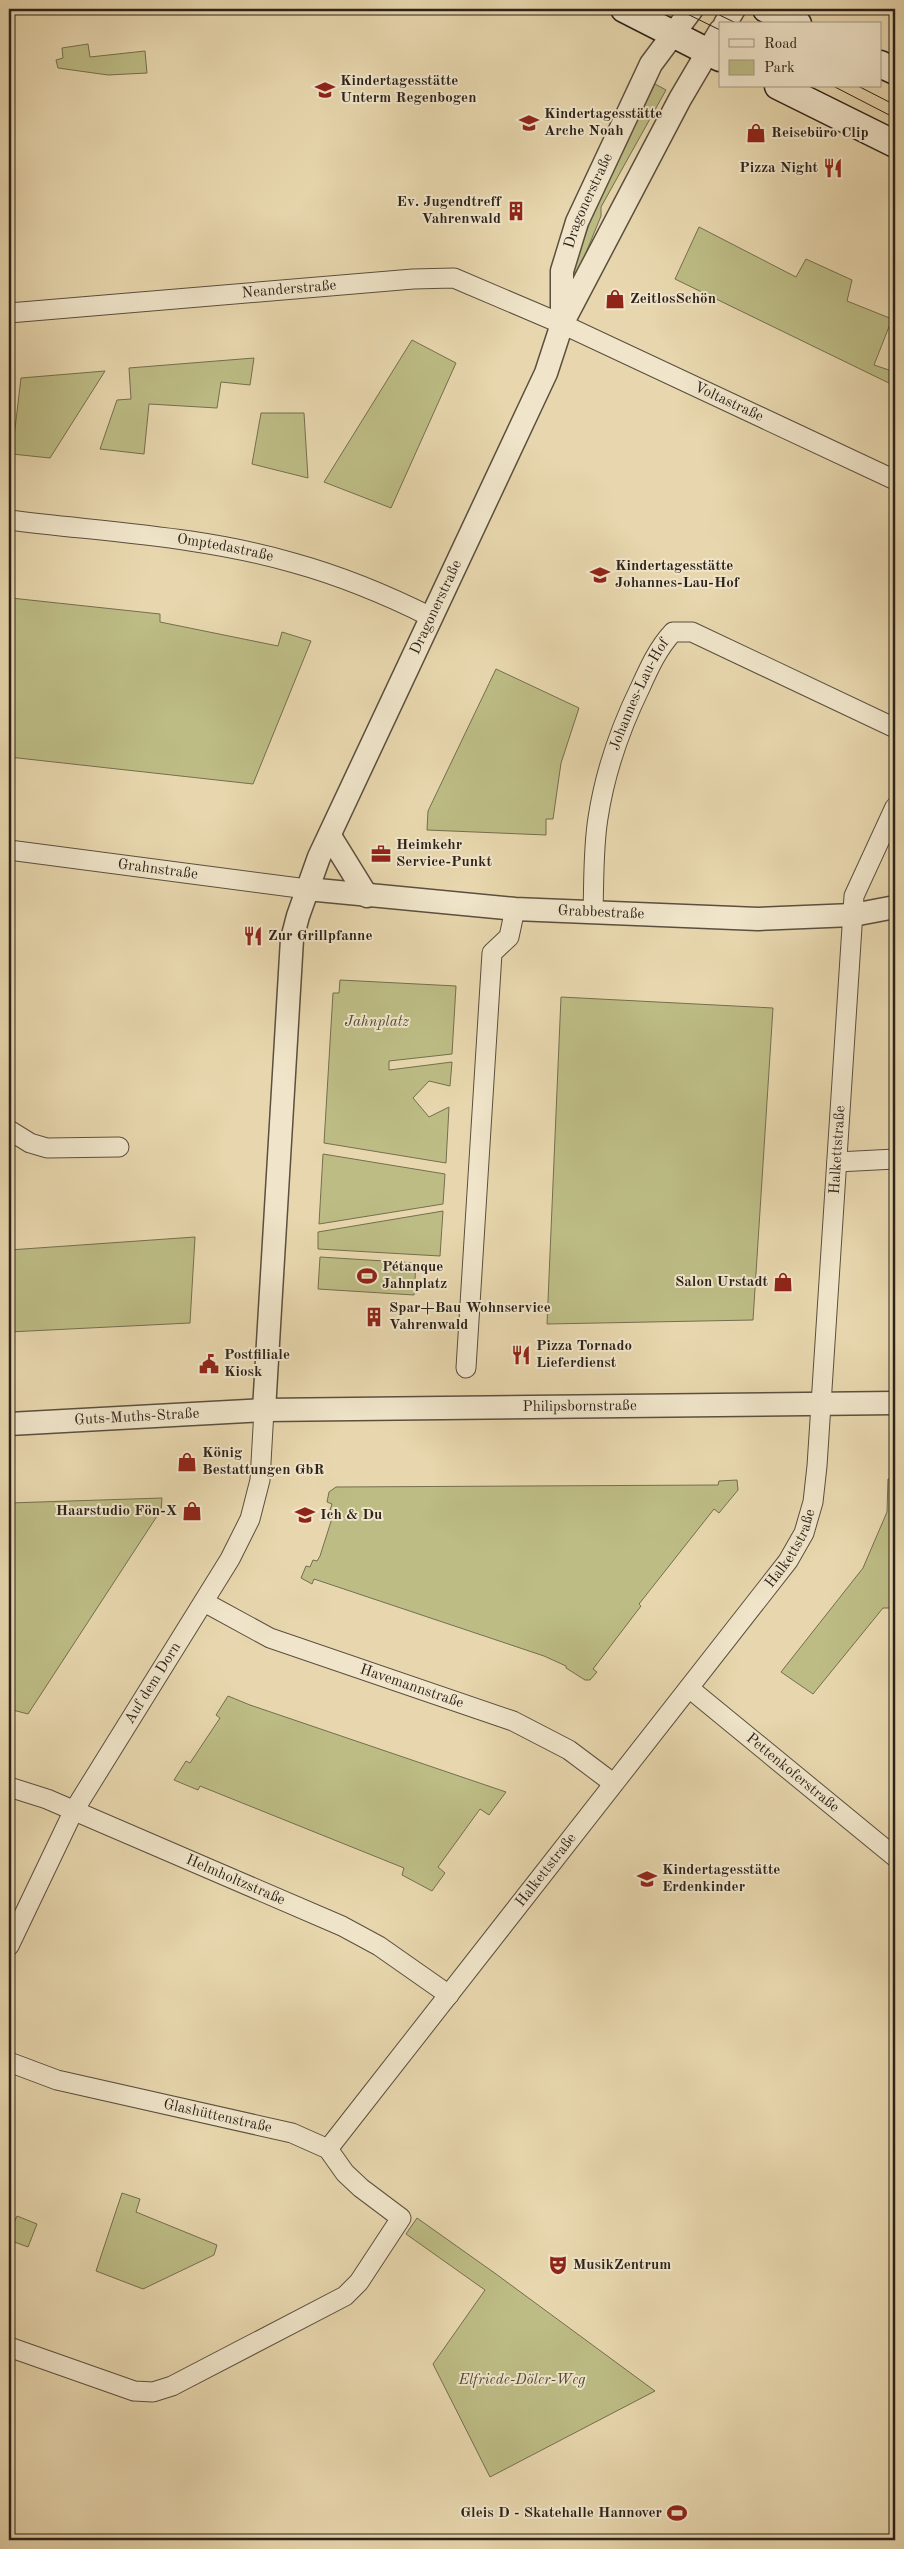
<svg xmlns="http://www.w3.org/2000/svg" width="904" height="2549" font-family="'Old Standard TT',serif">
	<rect width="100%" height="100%" fill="#e8d7ae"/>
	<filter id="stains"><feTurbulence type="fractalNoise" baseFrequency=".004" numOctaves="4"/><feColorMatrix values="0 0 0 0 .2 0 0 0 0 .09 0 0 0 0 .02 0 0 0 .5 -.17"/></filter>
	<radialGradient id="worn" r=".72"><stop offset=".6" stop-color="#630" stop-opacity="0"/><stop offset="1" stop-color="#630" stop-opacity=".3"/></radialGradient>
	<path fill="#bdbc85" stroke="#746f4f" d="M88 44 90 57 145 51 147 73 108 75 58 68 56 60 63 58 62 48Z
		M655 84 666 90 601 207V216L576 277 571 276 594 210Z
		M699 227 796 277 806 259 852 280 847 301 892 319 874 365 895 372V386L675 279Z
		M412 340 456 363 391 508 324 482Z
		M254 358 250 385 221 382 217 408 149 404 144 454 100 449 117 400 131 399 129 368Z
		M105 371 50 458 12 454 21 378Z
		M261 413H304L308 478 252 464Z
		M11 598 160 614V622L278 646 282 632 311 641 253 784 9 757V616Z
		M496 669 579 708 561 763 553 819H546V835L427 830 428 811Z
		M340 980 456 986 452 1054 389 1061V1070L452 1062 450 1086 429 1081 413 1098 429 1117 449 1107 446 1163 324 1143 333 993H339Z
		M561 997 773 1008 753 1320 547 1324Z
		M323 1154 445 1174 443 1204 319 1224Z
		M443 1211 440 1256 318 1249V1232Z
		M195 1237 190 1323 9 1332V1250Z
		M894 1238 895 1326 890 1327Z
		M320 1257 416 1263 414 1295 318 1289Z
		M888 1479H895V1608H883L813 1694 781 1672 863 1568 887 1512Z
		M737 1480 738 1490 719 1513 714 1509 639 1604 641 1606 593 1669 597 1672 590 1680H585L566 1668V1666L544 1656 314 1579 312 1584 301 1578 306 1566 310 1567 313 1560 317 1561 320 1556 334 1512 330 1510 332 1504 327 1502 329 1492 336 1487 718 1485 719 1481Z
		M162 1498 161 1510 28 1714 9 1709 13 1698 9 1697V1503Z
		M228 1696 250 1705 506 1792 489 1815 480 1809 438 1867 445 1873 432 1891 402 1875 404 1868 200 1786 198 1790 174 1780 186 1761 190 1763 220 1718 216 1715Z
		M122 2193 140 2199 136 2212 217 2245 214 2255 143 2289 96 2271Z
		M17 2216 37 2224 28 2247 9 2240V2223L13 2225Z
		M417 2218 496 2274 655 2391 490 2477 433 2364 485 2290 406 2234Z"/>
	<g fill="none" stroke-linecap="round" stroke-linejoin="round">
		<defs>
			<g id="minor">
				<path id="s1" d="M9 313 413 279 454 278 562 324 895 480"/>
				<path id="s2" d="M9 520C103 532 202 536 294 563 341 576 387 595 431 617"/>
				<path id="s3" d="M9 850 307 889"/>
				<path id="s4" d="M593 913C594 882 593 849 598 818 605 772 620 729 640 688 649 668 658 648 673 632H692L895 728"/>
				<path d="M9 1130 30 1143 47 1148 119 1147"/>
				<path d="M837 1162 895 1159"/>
				<path d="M466 1368 492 953 509 937 515 909"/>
				<path id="s5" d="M204 1602 270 1638 513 1721 569 1750 613 1783"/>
				<path id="s6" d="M689 1688 895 1857"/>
				<path id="s7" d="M9 1787 47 1799 342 1926 379 1946 449 1995"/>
				<path id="s8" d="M9 1946 73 1812 230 1559 250 1519 260 1480 264 1410"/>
				<path id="s9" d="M9 2062 57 2080 292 2133 328 2149 345 2173 361 2188 401 2218 359 2282 345 2296 172 2386 153 2392 134 2391 9 2347"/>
				<path id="s10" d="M328 2149 788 1561 804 1533 813 1502 817 1466 854 896 895 807"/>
			</g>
			<g id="tertiary">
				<path d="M725 24 734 9"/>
				<path id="s11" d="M562 321V271L577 222 651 64 692 9"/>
				<path d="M330 836 367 896"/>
				<path id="s12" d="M307 889 515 909 758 919 853 915 895 907"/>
				<path id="s13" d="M264 1410 292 939 298 916 319 857 546 373 562 324 680 99 720 31"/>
				<path id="s14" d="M9 1424 264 1410 895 1403"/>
			</g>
			<path id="secondary" d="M624 9 720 58
				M766 9 798 24
				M880 64 895 71
				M778 86 895 144"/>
		</defs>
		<use href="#minor" stroke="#5b4f3e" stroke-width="21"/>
		<use href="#tertiary" stroke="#5b4f3e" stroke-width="25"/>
		<use href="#secondary" stroke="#2c2219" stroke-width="29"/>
		<use href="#minor" stroke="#f0e5ca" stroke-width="19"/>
		<use href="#tertiary" stroke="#f0e5ca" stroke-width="22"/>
		<use href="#secondary" stroke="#f0e5ca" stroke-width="26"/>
		<path stroke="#2c2219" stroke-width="1" d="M677 9 720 30
			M707 9 738 24
			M833 86 895 118
			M858 86 895 105"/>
		<defs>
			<path id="rail" d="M891 2540 895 2538"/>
		</defs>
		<use href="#rail" stroke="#2c2219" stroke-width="5.5"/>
		<use href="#rail" stroke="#f0e5ca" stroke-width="4" stroke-dasharray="11" stroke-linecap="butt"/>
	</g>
	<defs>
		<symbol id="school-bare" viewBox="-9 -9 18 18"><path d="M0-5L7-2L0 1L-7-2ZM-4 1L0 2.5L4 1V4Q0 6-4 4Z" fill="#8f2418" stroke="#f0e5ca" stroke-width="2.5" paint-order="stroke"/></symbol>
		<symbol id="shop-bare" viewBox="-9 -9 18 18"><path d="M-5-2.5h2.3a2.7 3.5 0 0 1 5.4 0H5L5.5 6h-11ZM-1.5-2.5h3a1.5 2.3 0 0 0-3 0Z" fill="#8f2418" stroke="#f0e5ca" stroke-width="2.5" paint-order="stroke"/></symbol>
		<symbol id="restaurant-bare" viewBox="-9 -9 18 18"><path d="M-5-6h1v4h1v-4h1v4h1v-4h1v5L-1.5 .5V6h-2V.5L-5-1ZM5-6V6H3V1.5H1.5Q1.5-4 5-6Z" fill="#8f2418" stroke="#f0e5ca" stroke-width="2.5" paint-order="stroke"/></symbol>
		<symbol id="building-bare" viewBox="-9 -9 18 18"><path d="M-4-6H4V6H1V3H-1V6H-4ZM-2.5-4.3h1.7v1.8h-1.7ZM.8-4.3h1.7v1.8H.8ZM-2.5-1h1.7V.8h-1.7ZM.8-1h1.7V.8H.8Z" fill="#8f2418" stroke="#f0e5ca" stroke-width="2.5" paint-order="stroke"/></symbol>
		<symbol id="office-bare" viewBox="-9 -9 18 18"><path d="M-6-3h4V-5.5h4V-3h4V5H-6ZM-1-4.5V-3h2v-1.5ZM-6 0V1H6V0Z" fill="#8f2418" stroke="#f0e5ca" stroke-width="2.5" paint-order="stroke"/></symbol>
		<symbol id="stadium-bare" viewBox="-9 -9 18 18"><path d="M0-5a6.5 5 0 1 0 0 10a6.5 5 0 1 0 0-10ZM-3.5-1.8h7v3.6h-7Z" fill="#8f2418" stroke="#f0e5ca" stroke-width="2.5" paint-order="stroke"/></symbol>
		<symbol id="civic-bare" viewBox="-9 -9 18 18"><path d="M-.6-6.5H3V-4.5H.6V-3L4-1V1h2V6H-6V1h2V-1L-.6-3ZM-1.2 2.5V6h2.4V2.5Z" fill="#8f2418" stroke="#f0e5ca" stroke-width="2.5" paint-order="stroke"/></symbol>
		<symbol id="theatre-bare" viewBox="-9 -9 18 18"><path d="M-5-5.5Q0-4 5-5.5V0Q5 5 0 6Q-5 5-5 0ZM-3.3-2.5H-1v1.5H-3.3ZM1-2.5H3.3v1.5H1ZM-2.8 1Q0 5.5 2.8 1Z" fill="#8f2418" stroke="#f0e5ca" stroke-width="2.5" paint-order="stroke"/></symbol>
	</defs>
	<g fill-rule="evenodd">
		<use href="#school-bare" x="311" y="76" width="28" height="28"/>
		<use href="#school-bare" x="515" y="109" width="28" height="28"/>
		<use href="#shop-bare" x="742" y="119" width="28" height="28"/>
		<use href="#restaurant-bare" x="819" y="154" width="28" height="28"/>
		<use href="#building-bare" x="502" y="197" width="28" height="28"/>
		<use href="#shop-bare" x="601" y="285" width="28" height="28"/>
		<use href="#school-bare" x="586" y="561" width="28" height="28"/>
		<use href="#office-bare" x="367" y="840" width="28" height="28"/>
		<use href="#restaurant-bare" x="239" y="922" width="28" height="28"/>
		<use href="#stadium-bare" x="353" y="1262" width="28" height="28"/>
		<use href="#shop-bare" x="769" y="1268" width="28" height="28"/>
		<use href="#building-bare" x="360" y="1303" width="28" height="28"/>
		<use href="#restaurant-bare" x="507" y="1341" width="28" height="28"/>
		<use href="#civic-bare" x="195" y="1350" width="28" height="28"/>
		<use href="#shop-bare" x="173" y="1448" width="28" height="28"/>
		<use href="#shop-bare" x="178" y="1497" width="28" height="28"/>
		<use href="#school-bare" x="291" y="1501" width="28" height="28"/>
		<use href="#school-bare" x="633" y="1865" width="28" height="28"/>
		<use href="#theatre-bare" x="544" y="2251" width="28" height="28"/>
		<use href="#stadium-bare" x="663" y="2499" width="28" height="28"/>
	</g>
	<g text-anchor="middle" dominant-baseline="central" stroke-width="4" stroke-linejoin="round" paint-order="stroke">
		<g font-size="15" font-weight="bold" fill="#2c2219" stroke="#f0e5ca" text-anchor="start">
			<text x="340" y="81">Kindertagesstätte<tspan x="340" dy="17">Unterm Regenbogen</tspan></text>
			<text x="544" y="114">Kindertagesstätte<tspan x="544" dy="17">Arche Noah</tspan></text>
			<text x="771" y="133">Reisebüro Clip</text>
			<text x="818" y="168" text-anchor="end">Pizza Night</text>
			<text x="501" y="202" text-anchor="end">Ev. Jugendtreff<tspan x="501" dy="17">Vahrenwald</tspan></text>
			<text x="630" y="299">ZeitlosSchön</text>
			<text x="615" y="566">Kindertagesstätte<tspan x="615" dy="17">Johannes-Lau-Hof</tspan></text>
			<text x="396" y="845">Heimkehr<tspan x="396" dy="17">Service-Punkt</tspan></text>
			<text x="268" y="936">Zur Grillpfanne</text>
			<text x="382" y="1267">Pétanque<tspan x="382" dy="17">Jahnplatz</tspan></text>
			<text x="768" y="1282" text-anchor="end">Salon Urstadt</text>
			<text x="389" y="1308">Spar+Bau Wohnservice<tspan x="389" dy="17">Vahrenwald</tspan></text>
			<text x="536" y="1346">Pizza Tornado<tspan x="536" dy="17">Lieferdienst</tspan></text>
			<text x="224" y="1355">Postfiliale<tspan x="224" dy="17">Kiosk</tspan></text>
			<text x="202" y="1453">König<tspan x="202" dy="17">Bestattungen GbR</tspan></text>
			<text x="177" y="1511" text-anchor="end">Haarstudio Fön-X</text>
			<text x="320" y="1515">Ich &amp; Du</text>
			<text x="662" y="1870">Kindertagesstätte<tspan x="662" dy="17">Erdenkinder</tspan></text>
			<text x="573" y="2265">MusikZentrum</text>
			<text x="662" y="2513" text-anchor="end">Gleis D - Skatehalle Hannover</text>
		</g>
		<g font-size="15" fill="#2c2219" stroke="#f0e5ca">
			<text stroke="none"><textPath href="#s11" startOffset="125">Dragonerstraße</textPath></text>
			<text stroke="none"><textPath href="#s1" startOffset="281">Neanderstraße</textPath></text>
			<text stroke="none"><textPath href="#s1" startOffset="748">Voltastraße</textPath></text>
			<text stroke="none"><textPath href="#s2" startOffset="218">Omptedastraße</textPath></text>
			<text stroke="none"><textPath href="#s13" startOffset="834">Dragonerstraße</textPath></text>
			<text stroke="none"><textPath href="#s4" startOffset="226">Johannes-Lau-Hof</textPath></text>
			<text stroke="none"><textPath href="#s3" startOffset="150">Grahnstraße</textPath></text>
			<text stroke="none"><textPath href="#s12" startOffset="295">Grabbestraße</textPath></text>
			<text stroke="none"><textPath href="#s10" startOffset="1164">Halkettstraße</textPath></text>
			<text stroke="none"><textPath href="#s14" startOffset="571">Philipsbornstraße</textPath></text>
			<text stroke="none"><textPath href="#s14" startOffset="128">Guts-Muths-Straße</textPath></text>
			<text stroke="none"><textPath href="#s10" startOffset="759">Halkettstraße</textPath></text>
			<text stroke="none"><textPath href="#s8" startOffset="300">Auf dem Dorn</textPath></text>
			<text stroke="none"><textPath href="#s5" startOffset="225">Havemannstraße</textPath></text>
			<text stroke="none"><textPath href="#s6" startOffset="134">Pettenkoferstraße</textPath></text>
			<text stroke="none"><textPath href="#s10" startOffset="354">Halkettstraße</textPath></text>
			<text stroke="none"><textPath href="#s7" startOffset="245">Helmholtzstraße</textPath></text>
			<text stroke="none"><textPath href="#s9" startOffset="216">Glashüttenstraße</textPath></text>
		</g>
		<g font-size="15" font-style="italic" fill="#504834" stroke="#f0e5ca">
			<text x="377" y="1022">Jahnplatz</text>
			<text x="522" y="2380">Elfriede-Döler-Weg</text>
		</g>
	</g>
	<rect width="904" height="2549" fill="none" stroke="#e8d7ae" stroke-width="30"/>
	<rect x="10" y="10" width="884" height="2529" fill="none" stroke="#2c2219" stroke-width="2.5"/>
	<rect x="15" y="15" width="874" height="2519" fill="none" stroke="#2c2219"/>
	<rect x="719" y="22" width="162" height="65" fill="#f0e5ca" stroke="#a29783"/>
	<rect x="729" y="39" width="25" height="8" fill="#f0e5ca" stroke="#a29783"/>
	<text x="764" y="48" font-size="15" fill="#2c2219">Road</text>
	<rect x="729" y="60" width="25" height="15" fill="#bdbc85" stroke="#a29783"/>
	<text x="764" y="72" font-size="15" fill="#2c2219">Park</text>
	<rect width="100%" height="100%" filter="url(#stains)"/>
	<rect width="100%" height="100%" fill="url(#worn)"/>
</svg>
